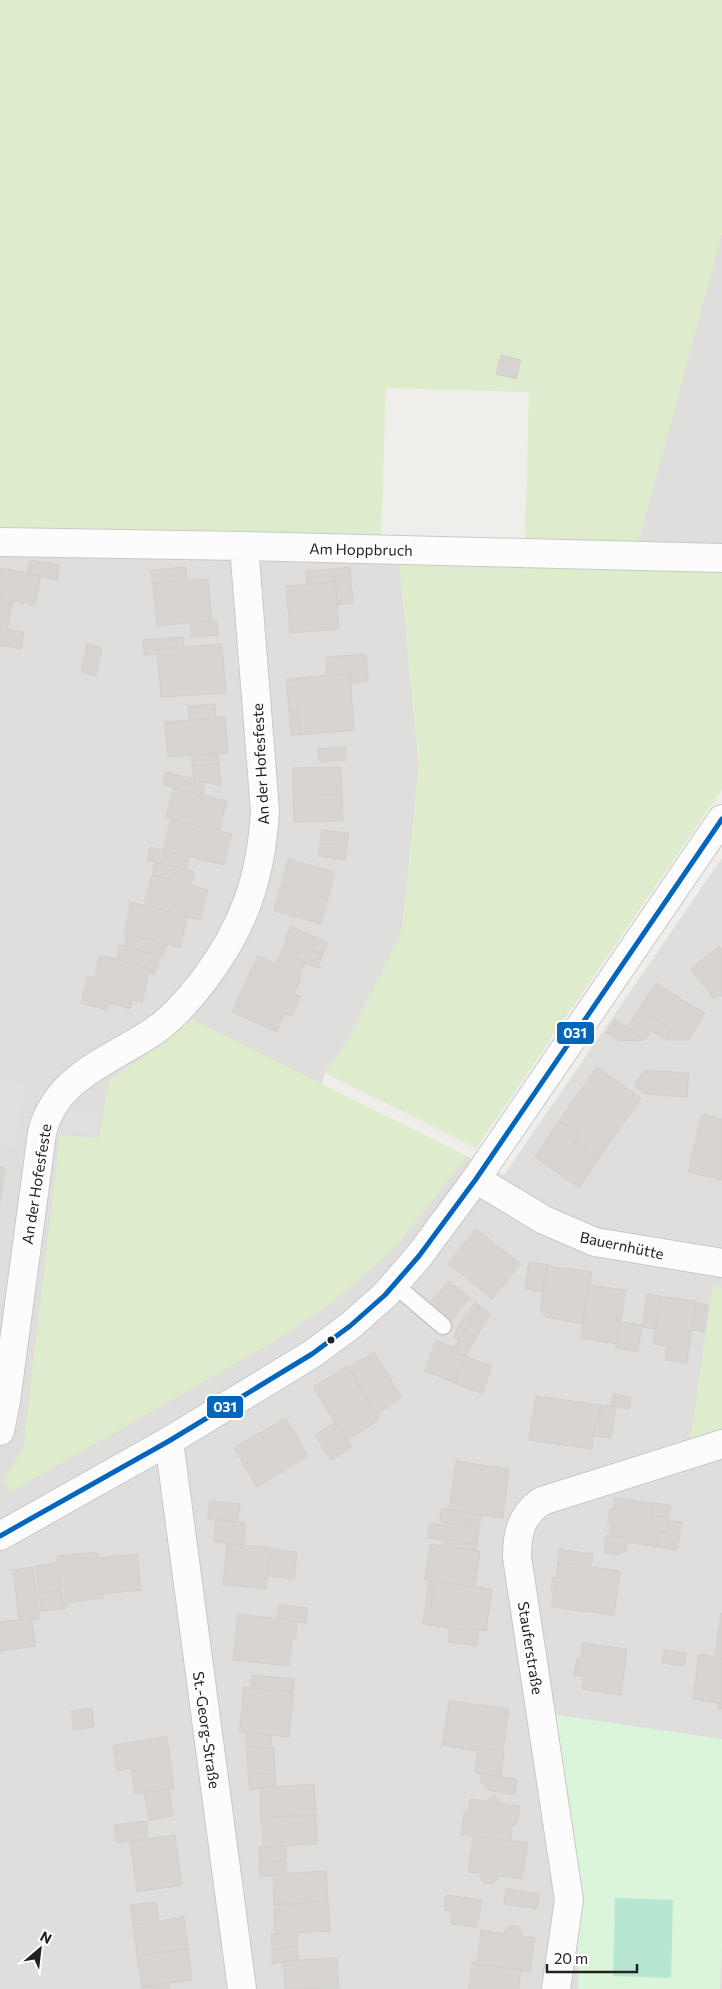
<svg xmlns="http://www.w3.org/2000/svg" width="722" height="1989" font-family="Commissioner,sans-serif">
	<rect width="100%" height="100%" fill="#f0eeeb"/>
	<path fill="#dfdedc" d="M722 232V546L638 543Z
		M0 551 399 560 419 766 402 930 351 1035 325 1073 322 1085 504 1175 722 858V1989H0Z"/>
	<path fill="#ddeccb" d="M0 0H722V232L638 543 525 540 529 392 386 388 381 537 0 527Z
		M399 560 722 570V789L476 1148 325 1073 351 1035 402 930 419 766Z
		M191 1019 467 1156 396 1246 336 1300 271 1343 11 1492 3 1481 23 1449 60 1135 99 1138 109 1080 155 1049Z
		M713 1286 722 1287V1430L690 1439Z"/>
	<path fill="#daf5da" d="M551 1714 722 1739V1944L720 1989H578L575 1883Z"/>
	<path fill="#b7e6d2" d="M615 1898 673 1900 671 1978 613 1976Z"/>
	<path fill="#e0dfde" d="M3 1081 24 1084 16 1148 0 1146V1104Z
		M67 1108 97 1112 94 1134 64 1130Z"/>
	<path fill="#d7d4d2" stroke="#d3d0cc" d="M501 355 521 360 516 379 496 374Z
		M30 560 60 565 57 580 27 573Z
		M186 567 187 581 152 583 151 570Z
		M350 567 353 603 338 605 333 569Z
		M0 568 41 575 35 605 0 599Z
		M333 569 334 582 307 584 306 571Z
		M208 579 212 621 157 626 153 583Z
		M336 582 339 629 290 633 286 586Z
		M0 599 13 601 7 630 0 628Z
		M212 621H217L218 635 191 637V623Z
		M0 628 24 632 21 649 0 645Z
		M183 637 184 647 157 649 158 654 144 655 143 640Z
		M87 644 102 648 96 676 81 672Z
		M222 644 226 693 161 697 157 649Z
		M366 654 368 681 350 683V673L327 675 326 657Z
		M350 673 354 730 300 735 298 710 289 711 287 688 299 687 298 678Z
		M298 678 299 687 287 688V679Z
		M215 704 216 718 189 720 188 706Z
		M298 710 300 735H291L289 711Z
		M225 717 228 753 168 757 165 722Z
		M345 747 346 760 319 762 318 749Z
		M218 753 219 764 192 765V755Z
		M219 764 221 786 194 779 192 765Z
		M341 767 342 794 293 795V768Z
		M166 772 205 782 202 795 163 785Z
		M174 788 227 801 219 831 166 818Z
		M342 794 343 821 294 822 293 795Z
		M171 819 232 834 224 865 163 850Z
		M322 830 348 833 347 846 320 843Z
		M320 843 347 846 345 860 318 856Z
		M150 847 189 857 186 869 147 860Z
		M288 859 335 872 328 898 281 886Z
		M155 862 195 872 191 885 152 875Z
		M152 875 208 890 200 920 144 905Z
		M281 886 328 898 321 924 274 911Z
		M131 902 188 916 180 948 124 933Z
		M291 926 328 943 323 955 285 938Z
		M127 934 167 944 163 957 124 947Z
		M287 939 323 955 318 968 281 952Z
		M120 945 160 956 155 974 149 973 150 968 117 959Z
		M719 946 722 949V996H718L714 999 691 969Z
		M281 952 306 962 300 974 302 975 294 994 301 996 292 1016 285 1014 277 1032 232 1012 258 955 276 964Z
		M100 955 150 968 142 1002 132 1000 130 1009 109 1003 107 1010 81 1003 88 977 94 979Z
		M656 983 689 1004 672 1030 639 1009Z
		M689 1004 705 1013 689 1040H666Z
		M639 1009 672 1030 666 1040 651 1031 645 1040 627 1028Z
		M615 1019 627 1027V1028L645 1040 619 1041 606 1033Z
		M597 1067 641 1098 598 1160 574 1143 580 1134 559 1121Z
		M644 1070 689 1073 687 1097 645 1094 634 1086Z
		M702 1114 722 1119V1180L688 1172Z
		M559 1121 580 1134 574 1143 598 1160 579 1188 535 1157Z
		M0 1167 5 1168 0 1204Z
		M476 1229 521 1264 492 1299 448 1263Z
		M529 1262 549 1265 543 1292 525 1289Z
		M547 1266 592 1272 583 1324 546 1317 540 1310Z
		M449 1281 470 1298 450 1322 429 1304Z
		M589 1285 626 1290 617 1344 581 1338Z
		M647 1294 660 1296 655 1329 642 1327Z
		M660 1296 696 1301 687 1363 665 1360 667 1346 653 1344Z
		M475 1302 480 1306 459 1340 454 1338 458 1326Z
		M697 1303 708 1305 704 1332 692 1330Z
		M480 1306 490 1314 465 1356 457 1353 459 1349 455 1347Z
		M621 1322 642 1325 638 1352 615 1348Z
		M436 1340 459 1349 457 1353 465 1356 455 1383 425 1371Z
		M374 1352 402 1398 376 1414 348 1368Z
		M465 1356 492 1366 482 1394 455 1383Z
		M348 1366 380 1419 346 1441 313 1387Z
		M613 1394 631 1397 629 1409 611 1406Z
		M536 1396 601 1405 599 1425H595L592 1449 529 1440Z
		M601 1405 616 1407 611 1438 594 1436 595 1425H599Z
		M286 1418 308 1456 257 1487 234 1448Z
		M335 1423 352 1447 331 1460 315 1435Z
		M456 1461 509 1469 503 1518 449 1510Z
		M615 1498 653 1503 651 1515 664 1517V1519L668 1520 667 1532 660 1531 657 1547 626 1542 627 1538 610 1536 611 1524H607L610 1509H613Z
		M210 1501 240 1504 238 1522 208 1519Z
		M653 1503 671 1505 668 1520 664 1519V1517L651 1515Z
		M442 1508 481 1515 479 1528 439 1522Z
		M216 1520 246 1523 244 1545 214 1542Z
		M668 1520 682 1522 677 1550 657 1547 660 1531 667 1532Z
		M430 1523 445 1525 442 1540 427 1538Z
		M446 1523 479 1528 477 1544 444 1539Z
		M606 1535 627 1538 626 1551 618 1555 604 1553Z
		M444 1539 477 1544 476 1551 443 1546Z
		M227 1544 270 1547 266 1589 223 1585Z
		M430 1544 480 1551 475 1587 425 1580Z
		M270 1549 297 1552 294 1579 267 1576Z
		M559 1549 593 1554 591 1567 559 1562 557 1566Z
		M97 1552 98 1558 137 1554 141 1590 102 1594 103 1598 66 1603 67 1608 62 1609 57 1556Z
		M559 1562 620 1571 614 1615 552 1607 554 1589 556 1590 558 1578 556 1577Z
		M57 1563 60 1591 39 1593 36 1566Z
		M33 1567 40 1619 32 1620 31 1618 19 1620 13 1570Z
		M553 1577 558 1578 556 1590H551Z
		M429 1580 492 1589 486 1631 466 1629 465 1631 423 1624 425 1608H431L433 1589 428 1588Z
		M428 1588 433 1589 431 1608H425Z
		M60 1591 62 1609 41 1611 39 1593Z
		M279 1605 308 1608 306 1623 277 1618Z
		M721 1613 722 1614V1658L715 1657Z
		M238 1614 297 1621 296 1639H292L289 1666 233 1660Z
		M31 1618 36 1646 0 1651V1622Z
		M450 1628 465 1631 466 1629 479 1630 477 1646 448 1642Z
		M583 1643 627 1649 621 1695 582 1689 584 1676H578Z
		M664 1650 686 1653 684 1666 662 1663Z
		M699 1654 722 1658V1709H718L719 1703 693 1699Z
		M577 1658H581L578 1676 574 1675Z
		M252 1675 294 1679 293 1692 250 1688Z
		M243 1687 294 1693 289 1737 239 1732 241 1715 242 1714Z
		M449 1701 509 1709 503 1751 478 1748V1751L442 1745Z
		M92 1708 94 1727 74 1730 71 1711Z
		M247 1732 272 1735 271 1749 245 1747Z
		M167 1737 174 1789 135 1794 131 1768 117 1771 113 1745Z
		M247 1747 274 1748 275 1773 248 1775Z
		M478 1748 504 1752 501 1776 475 1773Z
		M275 1773 276 1786 250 1790 248 1775Z
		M481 1774 517 1779 515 1795 488 1790 480 1781Z
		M314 1784 316 1815 261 1818 260 1788Z
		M169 1789 173 1816 149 1820 144 1793Z
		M494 1795 500 1803 520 1806 517 1823 512 1827 511 1841 461 1835 464 1814 468 1811 470 1799 486 1801Z
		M316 1815 317 1844 264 1847 261 1818Z
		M146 1821 148 1839 117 1843 114 1825Z
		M175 1835 182 1885 137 1892 130 1841Z
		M473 1836 528 1843 522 1879 498 1876 497 1880 491 1884 484 1883 480 1878V1873L468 1872Z
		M286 1846V1860L259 1862V1847Z
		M286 1860 287 1873 260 1877 259 1862Z
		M326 1871 328 1901 274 1905 273 1874Z
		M506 1889 539 1894 537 1909 504 1904Z
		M446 1895 482 1900 477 1927 451 1924 453 1911 444 1910Z
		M328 1901 330 1931 275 1934 274 1905Z
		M156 1902 159 1921 133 1925 130 1905Z
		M184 1917 188 1949 137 1955 133 1925Z
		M510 1926H517L521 1932V1936L535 1938 530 1972 477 1964 481 1930 504 1934 505 1930Z
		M275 1933H297V1947L272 1949 271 1934Z
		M297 1947 298 1960 272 1964V1949Z
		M188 1949 192 1980 142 1987 137 1955Z
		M337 1958 339 1988 285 1989 283 1961Z
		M472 1962 521 1970 519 1989H469Z
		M169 1983 170 1989H142V1987Z"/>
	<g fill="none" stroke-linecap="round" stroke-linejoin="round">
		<defs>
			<path id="service" d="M395 1285 443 1326"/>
			<path id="minor" d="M0 542 244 546 722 558
				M476 1179 544 1220 595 1242 722 1263
				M0 1431 6 1401 42 1133C56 1075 113 1060 157 1029 175 1016 190 998 204 980 244 927 261 878 265 811L244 546
				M169 1441 242 1989
				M0 1536 169 1441 312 1354 350 1326 385 1295 419 1256 476 1179 722 819
				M556 1989 569 1900 517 1557C517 1533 521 1515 542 1501L722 1444"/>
		</defs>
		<use href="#service" stroke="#c9c8c7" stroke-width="19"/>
		<use href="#minor" stroke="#c9c8c7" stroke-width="30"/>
		<use href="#service" stroke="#fdfcfc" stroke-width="16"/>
		<use href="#minor" stroke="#fdfcfc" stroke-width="28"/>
		<defs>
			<path id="bus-1" d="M0 1536 169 1441 312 1354 350 1326 385 1295 419 1256 476 1179 722 819"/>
		</defs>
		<use href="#bus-1" stroke="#fff" stroke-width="9"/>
		<use href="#bus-1" stroke="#0065bd" stroke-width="5"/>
	</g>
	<circle fill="#222" stroke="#fff" stroke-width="2" cx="331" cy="1340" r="4.5"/>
	<g text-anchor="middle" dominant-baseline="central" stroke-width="5" stroke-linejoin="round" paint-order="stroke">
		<g font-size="15" fill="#222" stroke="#fff">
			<text transform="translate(361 549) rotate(1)">Am Hoppbruch</text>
			<text transform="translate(260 764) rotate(-93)">An der Hofesfeste</text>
			<text transform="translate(36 1184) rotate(-81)">An der Hofesfeste</text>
			<text transform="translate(622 1245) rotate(12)">Bauernhütte</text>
			<text transform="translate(531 1648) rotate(81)">Stauferstraße</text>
			<text transform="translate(207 1730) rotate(82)">St.-Georg-Straße</text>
		</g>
	</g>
	<g stroke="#fff" stroke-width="2">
		<rect x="556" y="1021" width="39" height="24" rx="5" fill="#0065bd"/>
		<rect x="206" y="1395" width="38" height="24" rx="5" fill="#0065bd"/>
	</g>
	<g font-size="14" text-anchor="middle" font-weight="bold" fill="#fff">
		<text x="575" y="1038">031</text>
		<text x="225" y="1412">031</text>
	</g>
	<g transform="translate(40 1949) rotate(28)" stroke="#ffffff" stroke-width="4" paint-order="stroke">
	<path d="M0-4L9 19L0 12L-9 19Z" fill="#222222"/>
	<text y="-8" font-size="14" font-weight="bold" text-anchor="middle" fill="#222222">N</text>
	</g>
	<path d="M547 1964v8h90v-8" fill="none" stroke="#222222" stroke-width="2.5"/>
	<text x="554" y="1964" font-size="15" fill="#222222" stroke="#ffffff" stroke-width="4" paint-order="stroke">20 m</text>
</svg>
